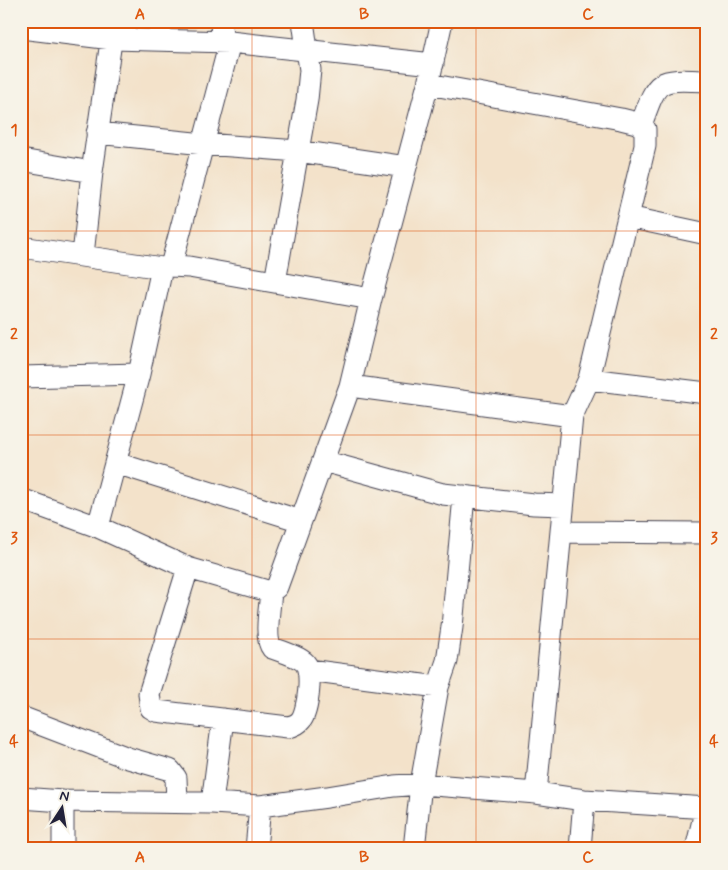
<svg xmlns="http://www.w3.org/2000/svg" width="728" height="870" font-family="Mynerve,sans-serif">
	<rect width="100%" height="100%" fill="#f7f3e8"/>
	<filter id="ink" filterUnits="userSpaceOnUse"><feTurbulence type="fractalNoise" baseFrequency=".02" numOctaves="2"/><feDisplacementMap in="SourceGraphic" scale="10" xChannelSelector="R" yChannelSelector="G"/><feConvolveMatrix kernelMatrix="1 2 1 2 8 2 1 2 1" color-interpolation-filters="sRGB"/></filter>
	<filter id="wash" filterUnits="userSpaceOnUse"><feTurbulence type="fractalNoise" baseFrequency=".0096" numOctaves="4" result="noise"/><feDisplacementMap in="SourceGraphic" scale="20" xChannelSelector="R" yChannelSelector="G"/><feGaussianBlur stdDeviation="1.12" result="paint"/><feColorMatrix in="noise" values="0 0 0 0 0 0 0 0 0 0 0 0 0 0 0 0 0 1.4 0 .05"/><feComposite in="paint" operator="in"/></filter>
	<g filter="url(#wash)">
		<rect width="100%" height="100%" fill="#f3e2ca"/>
	</g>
	<g filter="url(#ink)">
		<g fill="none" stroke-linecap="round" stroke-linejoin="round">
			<defs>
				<path id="minor" d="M221 21 222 42
					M442 21 428 84 621 119 637 123 645 129V146L589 379 572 416 536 793
					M21 28 112 39 230 42 433 64
					M641 125C658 78 656 79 707 81
					M97 133 204 144 298 151 406 167
					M21 160 92 172
					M628 217 707 234
					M21 247 162 268
					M83 255 92 172 114 21
					M171 266 230 42
					M275 282 307 100 310 70 303 21
					M21 377 139 374
					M589 379 707 393
					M350 386 572 416
					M323 461 443 494 534 504 563 505
					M116 463 301 521
					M21 499 98 527 188 568 271 592 277 587 350 386 371 299 428 84
					M98 527 139 374 162 268 171 266 189 267 371 299
					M561 532 707 533
					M188 568 149 694 151 708 156 711 288 727C293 726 298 724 301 720 308 711 313 671 305 663 300 657 280 651 272 648 264 639 270 605 271 592
					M308 670 438 687
					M21 717 128 758 170 770 176 778 177 802
					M21 798 63 801 212 803 260 806 327 797 394 786 421 784 536 793 584 800 707 808
					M212 803 223 719
					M61 849 63 845V801
					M256 849 260 806
					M414 849 421 784 438 687 447 661 452 627 464 496
					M580 849 584 800
					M696 849 706 808"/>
			</defs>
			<use href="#minor" stroke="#413f50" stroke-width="23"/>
			<use href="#minor" stroke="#fff" stroke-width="21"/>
		</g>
	</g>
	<path fill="none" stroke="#de560e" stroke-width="1" stroke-opacity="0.55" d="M252 21V849M476 21V849M21 231H707M21 435H707M21 639H707"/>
	<rect width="728" height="870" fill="none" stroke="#f7f3e8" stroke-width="55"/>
	<g transform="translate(62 808) rotate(12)" stroke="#f7f3e8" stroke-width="4" paint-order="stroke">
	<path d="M0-4L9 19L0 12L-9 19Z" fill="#22223b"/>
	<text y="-8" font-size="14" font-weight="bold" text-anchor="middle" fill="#22223b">N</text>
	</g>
	<rect x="28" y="28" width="672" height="814" fill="none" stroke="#de560e" stroke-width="2"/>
	<g font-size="16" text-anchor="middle" font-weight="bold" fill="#de560e">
		<text x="140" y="19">A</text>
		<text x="364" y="19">B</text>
		<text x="588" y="19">C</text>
		<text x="14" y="135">1</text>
		<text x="714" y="135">1</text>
		<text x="14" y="339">2</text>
		<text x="714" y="339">2</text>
		<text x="14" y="543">3</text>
		<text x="714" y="543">3</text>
		<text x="14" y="746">4</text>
		<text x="714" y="746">4</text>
		<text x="140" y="862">A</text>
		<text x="364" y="862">B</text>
		<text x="588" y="862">C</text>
	</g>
</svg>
